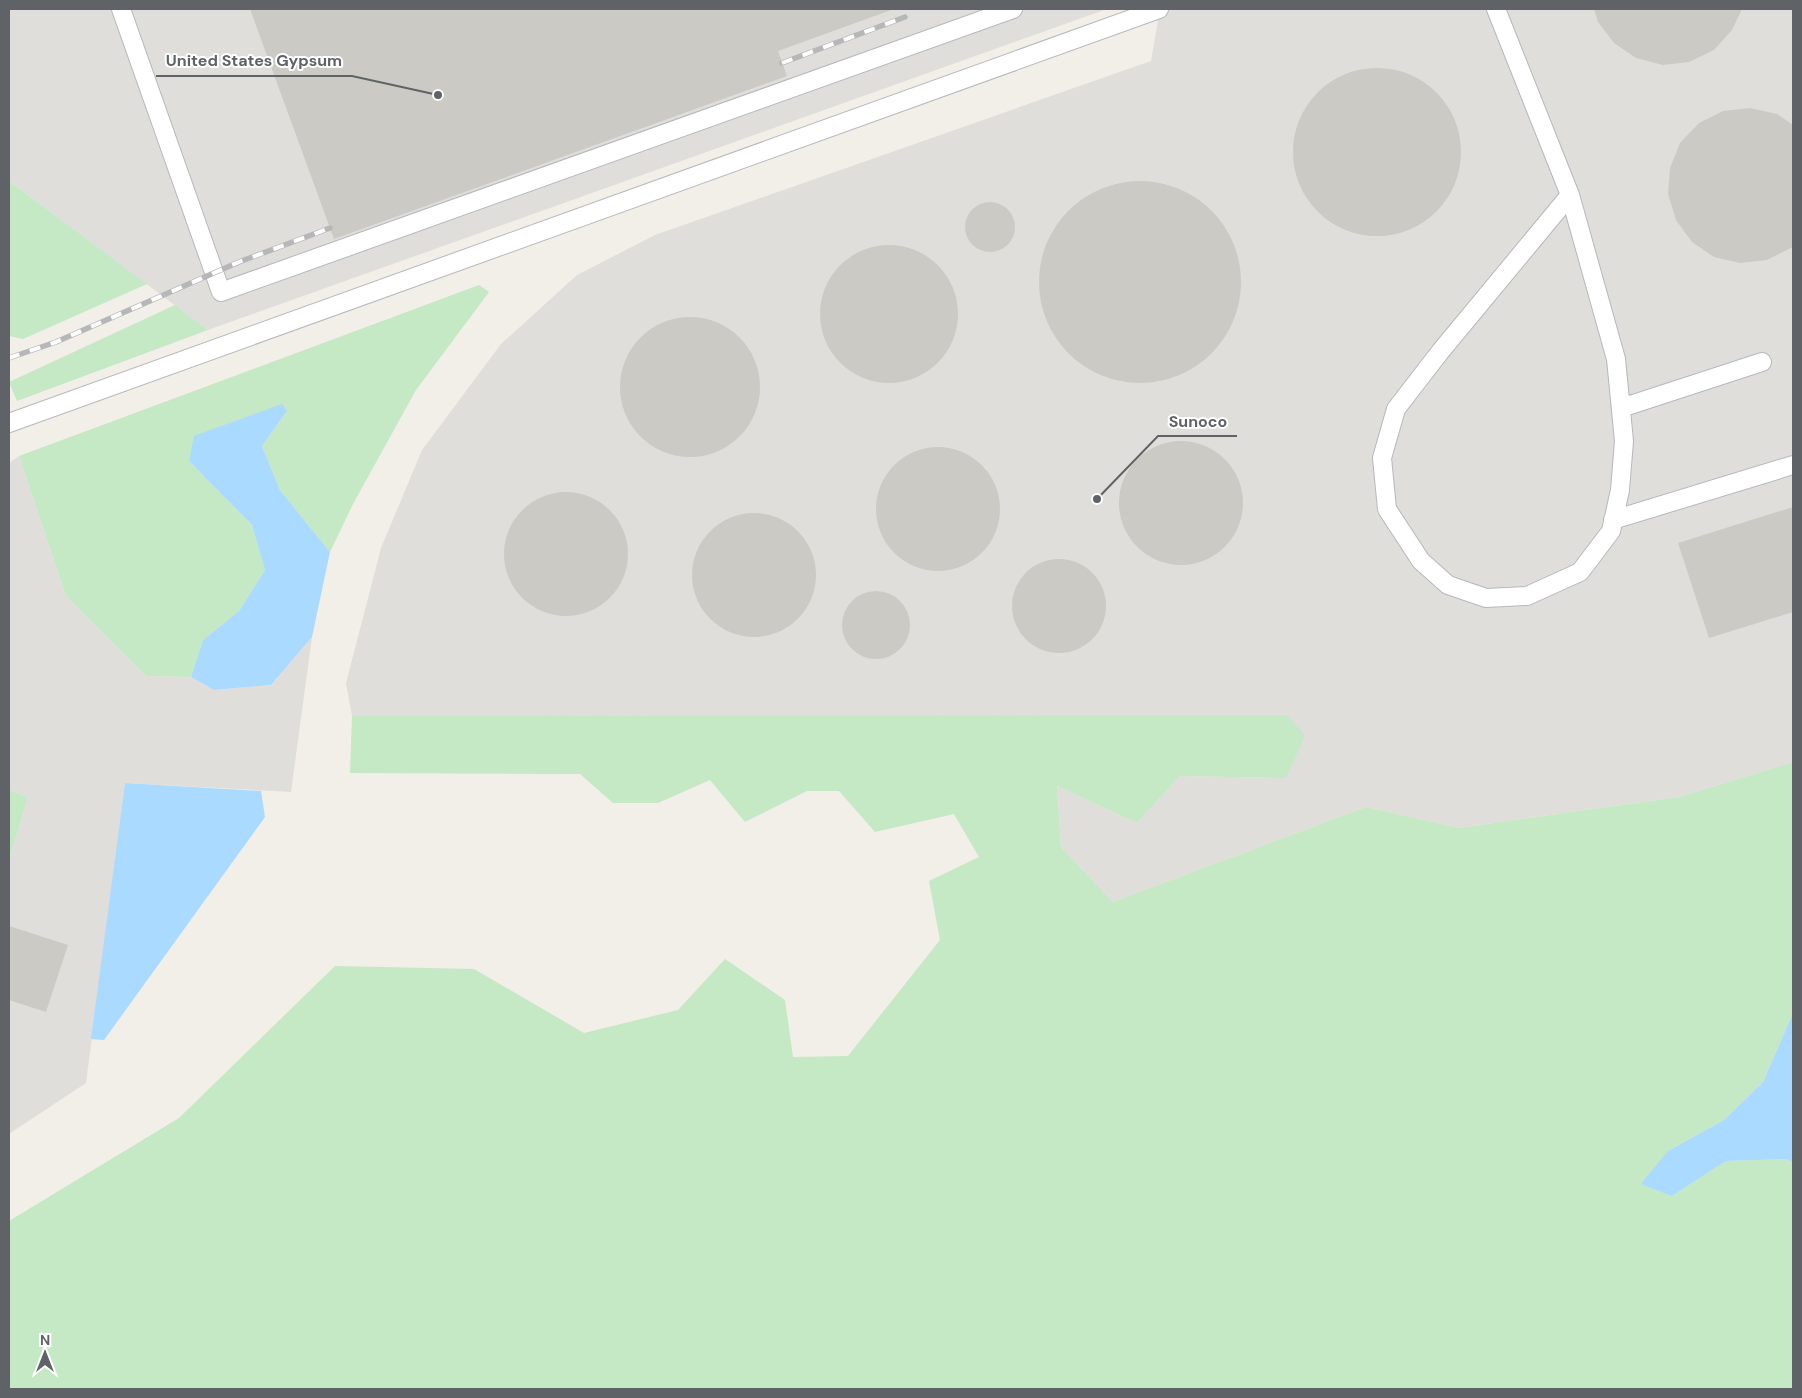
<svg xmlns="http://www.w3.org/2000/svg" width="1802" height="1398" font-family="'DM Sans',sans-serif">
	<rect width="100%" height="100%" fill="#f1efe8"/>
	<path fill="#e0deda" d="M9 9H1107L208 330 9 181Z
		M1160 9H1793V762L1679 797 1459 828 1366 807 1113 902 1061 847 1057 786 1137 823 1180 776 1286 778 352 716 346 683 381 548 422 450 501 344 577 275 655 235 1151 61Z
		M19 456 66 596 146 676 191 677 214 690 271 685 312 637 291 792 125 783 86 1083 9 1134V860L28 797 9 790V463Z"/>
	<path fill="#c5e8c5" d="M9 181 147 284 23 339 9 336Z
		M479 285 489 292 416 390 353 504 330 552 280 490 262 446 287 411 189 461 252 525 265 570 239 611 203 640 191 677 146 676 66 596 19 456Z
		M175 305 208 330 17 401 9 382Z
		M1288 715 1305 736 1286 778 1180 776 1137 823 1057 786 1061 847 1113 902 1366 807 1459 828 1679 797 1793 762V1013L1763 1082 1724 1120 1668 1151 1672 1196 1726 1161 1785 1159 1793 1162V1389H9V1221L179 1118 335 966 474 969 584 1033 678 1010 725 959 785 1000 793 1057 848 1056 940 940 929 881 979 857 954 814 875 832 839 791H807L745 822 710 780 658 803H613L580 774 350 773 352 716Z
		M9 790 28 797 9 860Z"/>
	<path fill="#aadaff" d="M282 404 287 411 262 446 280 490 330 552 312 637 271 685 214 690 191 677 203 640 239 611 265 570 252 525 189 461 194 436Z
		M125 783 261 791 265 817 104 1040 91 1039Z
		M1793 1013V1162L1785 1159 1726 1161 1672 1196 1641 1184 1668 1151 1724 1120 1763 1082Z"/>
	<path fill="#cccac5" d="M250 9H894L778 51 787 76 334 239Z
		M1594 9H1742L1732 30 1714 50 1689 62 1663 65 1636 58 1614 43 1598 22Z
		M1293 152a84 84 0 1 1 168 0a84 84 0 1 1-168 0Z
		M1750 108 1777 114 1793 125V247L1767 260 1740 263 1714 257 1692 242 1676 220 1668 194 1670 168 1680 143 1699 123 1723 111Z
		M1039 282a101 101 0 1 1 202 0a101 101 0 1 1-202 0Z
		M965 227a25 25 0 1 1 50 0a25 25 0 1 1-50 0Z
		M820 314a69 69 0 1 1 138 0a69 69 0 1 1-138 0Z
		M620 387a70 70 0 1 1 140 0a70 70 0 1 1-140 0Z
		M1119 503a62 62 0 1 1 124 0a62 62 0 1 1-124 0Z
		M876 509a62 62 0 1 1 124 0a62 62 0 1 1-124 0Z
		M504 554a62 62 0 1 1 124 0a62 62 0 1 1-124 0Z
		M1793 507V612L1709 638 1678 543Z
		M692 575a62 62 0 1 1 124 0a62 62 0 1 1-124 0Z
		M1012 606a47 47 0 1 1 94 0a47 47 0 1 1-94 0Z
		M842 625a34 34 0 1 1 68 0a34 34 0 1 1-68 0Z
		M9 926 68 945 46 1012 9 1000Z"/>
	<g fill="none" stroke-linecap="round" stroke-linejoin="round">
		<defs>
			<path id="service" d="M121 9 221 292 1013 9
				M1496 9 1570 195 1616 359 1624 441 1620 490 1611 531 1580 572 1527 596 1486 598 1448 585 1421 561 1387 509 1382 458 1396 409 1440 352 1570 195
				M1621 408 1762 362
				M9 423 1159 9
				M1613 520 1793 465"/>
		</defs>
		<use href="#service" stroke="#b5b8bc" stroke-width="20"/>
		<use href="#service" stroke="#fff" stroke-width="18"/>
		<defs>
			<path id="rail" d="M782 63 905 17
				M9 358 56 342 239 262 330 228"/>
		</defs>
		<use href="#rail" stroke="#b6b7b8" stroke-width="5.5"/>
		<use href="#rail" stroke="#fff" stroke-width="4" stroke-dasharray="11" stroke-linecap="butt"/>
	</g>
	<path fill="none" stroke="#5f6368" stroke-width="2" d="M438 95L352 76H156M1097 499L1158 436H1237"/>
	<g fill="#5f6368" stroke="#fff" stroke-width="2">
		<circle cx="438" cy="95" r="5"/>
		<circle cx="1097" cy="499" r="5"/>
	</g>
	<g font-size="16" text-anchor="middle" font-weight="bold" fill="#5f6368" stroke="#fff" stroke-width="4" stroke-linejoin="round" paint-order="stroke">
		<text x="254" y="66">United States Gypsum</text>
		<text x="1198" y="427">Sunoco</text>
	</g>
	<rect width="1802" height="1398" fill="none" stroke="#5f6368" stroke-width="20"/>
	<g transform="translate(45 1353)" stroke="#ffffff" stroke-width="4" paint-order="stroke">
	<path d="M0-4L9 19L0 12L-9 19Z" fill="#5f6368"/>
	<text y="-8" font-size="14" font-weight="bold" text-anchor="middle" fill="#5f6368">N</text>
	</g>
</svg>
